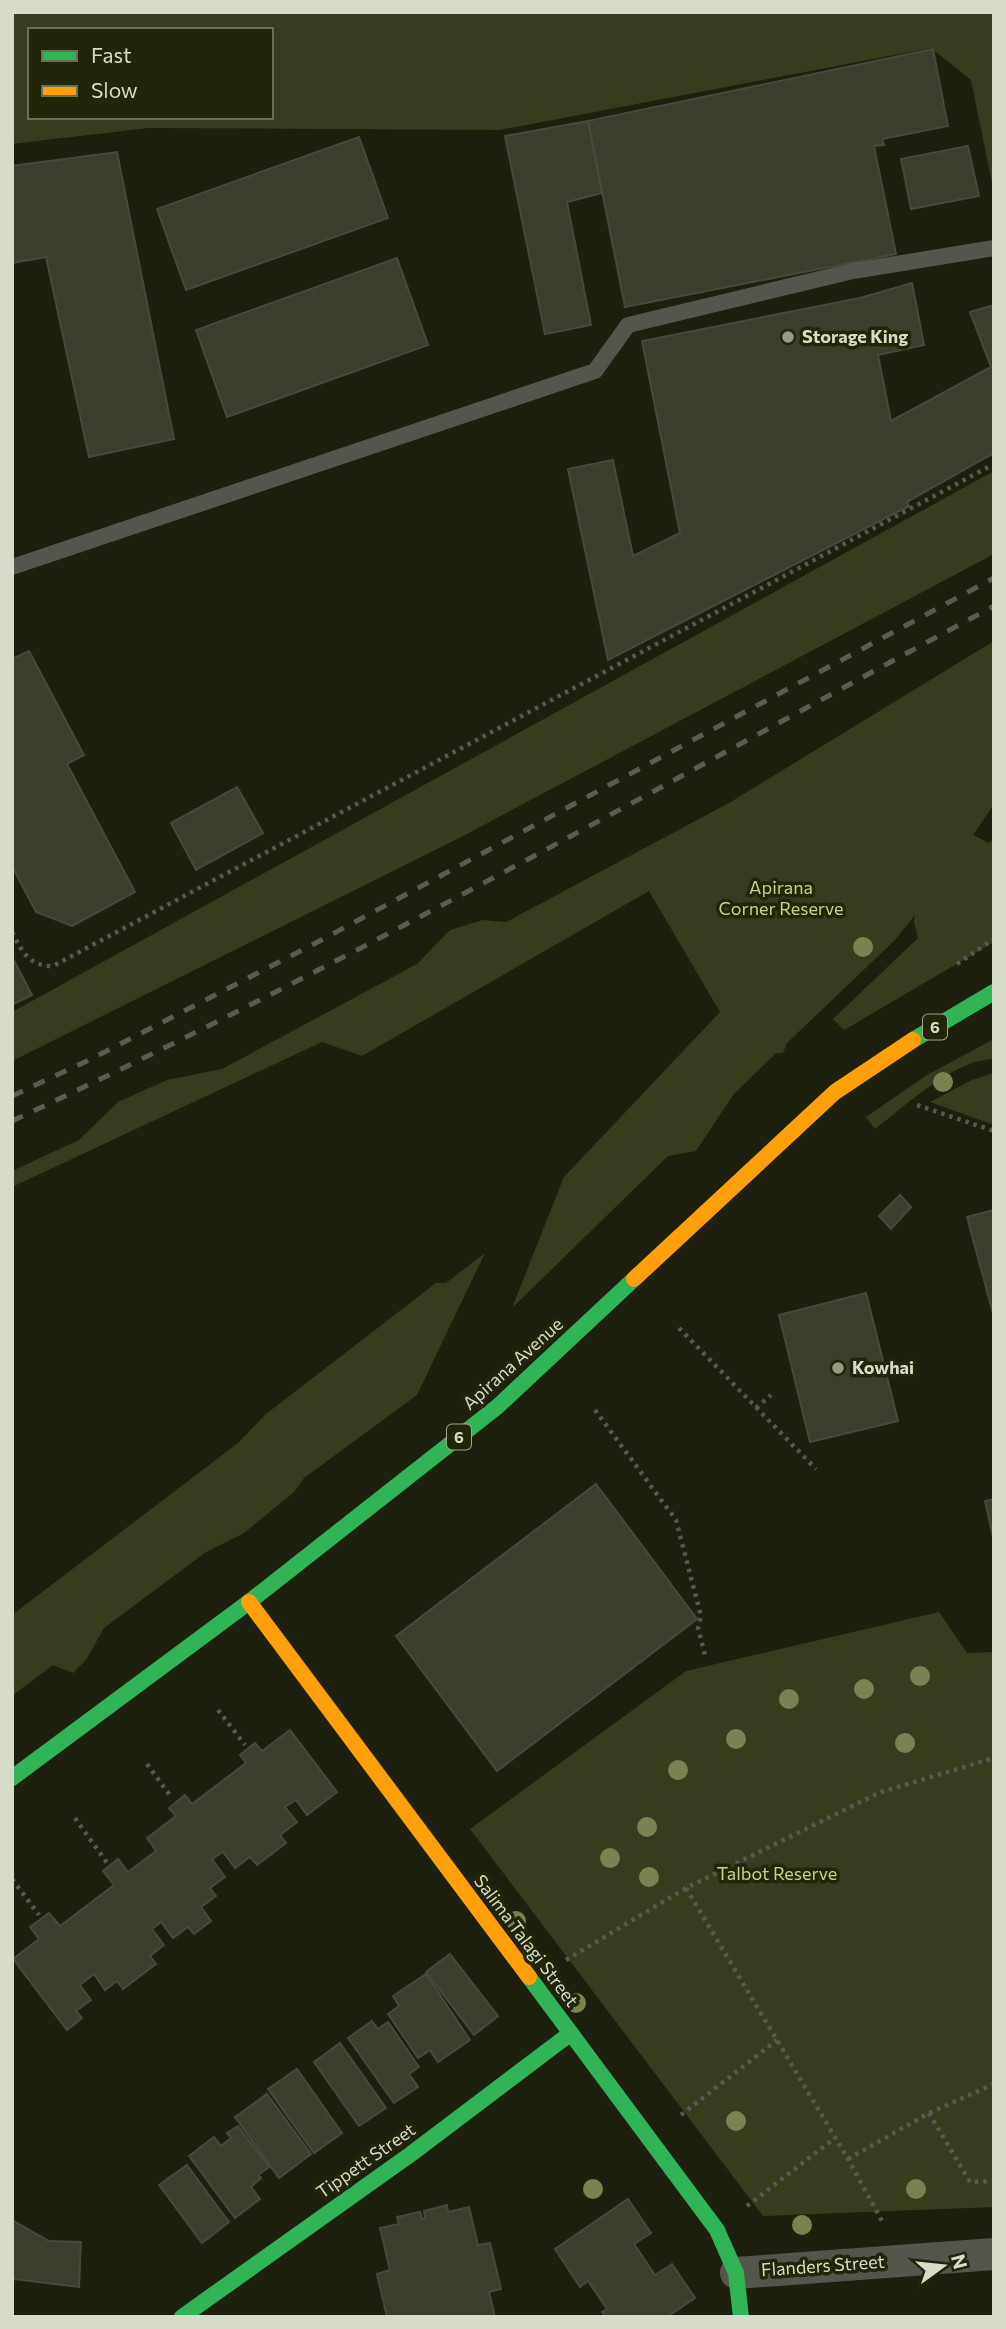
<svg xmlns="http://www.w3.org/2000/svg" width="1006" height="2329" viewBox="0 0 1006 2329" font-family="Commissioner,sans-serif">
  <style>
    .green { fill: #373c1f; fill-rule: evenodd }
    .building { fill: #3b3e2d; stroke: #47493c; stroke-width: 2 }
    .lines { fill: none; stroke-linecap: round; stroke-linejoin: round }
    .path { stroke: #575850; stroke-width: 4.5; stroke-dasharray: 3.5 5; stroke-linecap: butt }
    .lane { stroke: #54564e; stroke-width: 16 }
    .street { stroke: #54564e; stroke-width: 32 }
    .fast { stroke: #30b455; stroke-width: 16 }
    .slow { stroke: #ff9f0a; stroke-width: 16 }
    .rail { stroke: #595c53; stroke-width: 5; stroke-dasharray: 12 12; stroke-linecap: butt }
    .tree { fill: #7a8251 }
    .poi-dot { fill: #969a89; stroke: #222609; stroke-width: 2.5 }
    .labels { text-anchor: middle; stroke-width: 7; stroke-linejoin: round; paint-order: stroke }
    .shield { fill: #222609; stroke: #a1a590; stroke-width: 2 }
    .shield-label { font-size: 16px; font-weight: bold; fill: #d7dbca }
    .poi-label { font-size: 18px; font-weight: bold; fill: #d7dbca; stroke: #222609; text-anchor: start }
    .park-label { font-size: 18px; fill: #c6d287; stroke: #222609 }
    .street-label { font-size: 18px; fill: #d7dbca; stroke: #222609 }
  </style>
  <rect width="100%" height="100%" fill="#1d200f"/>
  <g class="green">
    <path d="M12 12H994V193L971 80 931 48 500 130 148 128 12 144ZM30 30H271V117H30Z"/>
    <path d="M994 471V554L463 836 12 1061V1012Z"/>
    <path d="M994 641V804L973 835 989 843 994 838V942L844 1030 833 1019 918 938 914 922 915 915 895 940 787 1043 783 1053H776L733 1095 696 1151 668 1156 512 1308 564 1177 720 1012 649 891 362 1056 322 1042 12 1187V1171L79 1140 118 1102 167 1080 222 1069 417 964 450 930 483 920 506 922 729 803Z"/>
    <path d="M994 1039V1059C955 1059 905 1106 875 1129L866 1117 927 1075Z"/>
    <path d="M994 1073V1125L930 1102 972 1080Z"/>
    <path d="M485 1253 417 1395 304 1478 294 1492 244 1533 206 1552 104 1628 86 1660 73 1673 53 1665 12 1696V1615L238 1443 266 1414 436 1283H446Z"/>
    <path d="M939 1612 967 1653 994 1652V2207L763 2216 470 1829 686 1671Z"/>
  </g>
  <g class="building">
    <path d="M933 49 948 126 882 139 884 145 874 146 896 254 625 307 588 121Z"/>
    <path d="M588 121 602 193 567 202 591 325 545 334 505 136Z"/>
    <path d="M359 137 388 218 186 290 157 209Z"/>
    <path d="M968 146 979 196 911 209 901 159Z"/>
    <path d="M117 152 174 439 89 457 46 257 12 263V166Z"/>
    <path d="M397 258 428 345 227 417 196 330Z"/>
    <path d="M912 283 924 345 878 355 891 421 991 367 970 312 994 305V453L907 502 909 506 608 660 568 469 613 460 633 556 680 533 642 341 860 298Z"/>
    <path d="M29 651 84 755 67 764 135 892 72 926 36 912 12 866V659Z"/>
    <path d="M237 787 263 833 196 870 171 823Z"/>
    <path d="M12 957 32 995 12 1005Z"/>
    <path d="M900 1195 911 1207 891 1229 879 1216Z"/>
    <path d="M994 1210V1317L967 1217Z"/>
    <path d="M866 1293 898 1421 810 1442 779 1315Z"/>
    <path d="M596 1484 697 1619 497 1771 396 1636Z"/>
    <path d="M994 1499V1541L985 1501Z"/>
    <path d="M290 1730 337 1792 307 1815 296 1800 285 1807 297 1822 280 1835 286 1843 257 1865 250 1857 235 1868 223 1852 212 1859 225 1877 210 1888 216 1896 201 1907 211 1921 194 1934 188 1927 173 1938 161 1922 152 1929 164 1945 150 1956 156 1964 123 1989 117 1981 105 1990 94 1974 80 1985 91 2000 76 2011 82 2018 67 2030 13 1959 39 1939 30 1927 49 1913 60 1926 114 1885 103 1871 118 1859 128 1872 156 1851 147 1838 176 1816 169 1808 185 1795 192 1804 246 1763 240 1755 255 1743 262 1751Z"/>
    <path d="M450 1954 498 2016 474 2035 426 1972Z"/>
    <path d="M426 1974 470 2040 438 2062 430 2050 418 2058 388 2014 399 2006 393 1996Z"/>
    <path d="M372 2021 378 2029 388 2022 419 2067 409 2074 418 2087 394 2103 348 2038Z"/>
    <path d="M340 2043 386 2108 359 2126 314 2062Z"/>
    <path d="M297 2069 342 2133 314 2153 268 2089Z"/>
    <path d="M267 2094 311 2154 279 2178 235 2117Z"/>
    <path d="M238 2126 269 2167 258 2175 261 2178 251 2187 260 2199 235 2218 189 2156 214 2137 221 2146 231 2138 227 2133Z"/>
    <path d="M187 2165 229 2222 202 2243 159 2185Z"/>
    <path d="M628 2199 651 2233 634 2244 655 2275 672 2264 695 2298 667 2317H605L602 2312 607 2309 588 2281 580 2287 555 2249Z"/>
    <path d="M447 2205 448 2212 469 2207 478 2245 490 2243 501 2289 489 2292 495 2317H387L377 2274 390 2270 380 2228 399 2224 397 2217 420 2212 422 2219 425 2218 424 2211Z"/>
    <path d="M12 2220 49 2241 81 2242 79 2287 14 2279 12 2282Z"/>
  </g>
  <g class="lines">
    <g class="path">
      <path d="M12 932C22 952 29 966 53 966L994 464"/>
      <path d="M957 964 994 939"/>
      <path d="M917 1105 994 1131"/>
      <path d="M679 1328 816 1469"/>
      <path d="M756 1408 771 1395"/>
      <path d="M595 1410 676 1520 701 1616 698 1628 706 1659"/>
      <path d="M218 1710 245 1745"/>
      <path d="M147 1764 172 1798"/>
      <path d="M75 1818 107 1863"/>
      <path d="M12 1879 39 1915"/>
      <path d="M686 1888 848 2159 882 2221"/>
      <path d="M566 1960 686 1888 881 1792 994 1758"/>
      <path d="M929 2113 970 2182 994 2181"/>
      <path d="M681 2115 777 2040"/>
      <path d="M848 2159 929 2113 994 2084"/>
      <path d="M747 2206 835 2138"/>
    </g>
    <path class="lane" d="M12 567 595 371 628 325 853 271 994 248"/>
    <path class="street" d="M736 2273 994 2254"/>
    <g class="fast">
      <path d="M913 1040 994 992"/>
      <path d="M12 1778 249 1602 497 1407 634 1279"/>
      <path d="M529 1977 717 2230 736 2273 741 2317"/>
      <path d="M182 2317 411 2154 571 2033"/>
    </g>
    <g class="slow">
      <path d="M634 1279 835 1092 913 1040"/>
      <path d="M249 1602 529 1977"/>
    </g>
    <g class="rail">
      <path d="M12 1096 89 1060 312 945 994 578"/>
      <path d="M12 1121C347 965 669 781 994 606"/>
    </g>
  </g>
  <g class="tree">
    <circle cx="863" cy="947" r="10"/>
    <circle cx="943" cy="1082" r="10"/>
    <circle cx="920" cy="1676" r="10"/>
    <circle cx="864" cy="1689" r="10"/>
    <circle cx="789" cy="1699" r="10"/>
    <circle cx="736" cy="1739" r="10"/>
    <circle cx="905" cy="1743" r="10"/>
    <circle cx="678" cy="1770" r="10"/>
    <circle cx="647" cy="1827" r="10"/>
    <circle cx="610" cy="1858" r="10"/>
    <circle cx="649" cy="1877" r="10"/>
    <circle cx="516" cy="1921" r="10"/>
    <circle cx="576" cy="2003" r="10"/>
    <circle cx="736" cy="2121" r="10"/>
    <circle cx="593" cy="2189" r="10"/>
    <circle cx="916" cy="2189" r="10"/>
    <circle cx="802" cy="2225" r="10"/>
  </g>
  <g class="poi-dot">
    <circle cx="788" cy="337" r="7"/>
    <circle cx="838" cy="1368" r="7"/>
  </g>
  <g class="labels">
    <g class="shield">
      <rect x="923" y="1014.5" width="24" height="25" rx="5"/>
      <rect x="447" y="1424.5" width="24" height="25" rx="5"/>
    </g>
    <g class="shield-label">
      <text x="935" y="1033">6</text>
      <text x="459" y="1443">6</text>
    </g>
    <g class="poi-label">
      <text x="802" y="343">Storage King</text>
      <text x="852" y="1374">Kowhai</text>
    </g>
    <g class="park-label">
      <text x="781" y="894">Apirana<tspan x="781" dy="21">Corner Reserve</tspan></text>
      <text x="777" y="1880">Talbot Reserve</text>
    </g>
    <g class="street-label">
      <text transform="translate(513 1364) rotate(-42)" y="6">Apirana Avenue</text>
      <text transform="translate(526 1941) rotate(53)" y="6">Salima Talagi Street</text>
      <text transform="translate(366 2161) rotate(-35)" y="6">Tippett Street</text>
      <text transform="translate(823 2266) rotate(-4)" y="6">Flanders Street</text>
    </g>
  </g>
  <rect width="1006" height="2329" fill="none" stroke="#d7dbca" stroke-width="28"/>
  <rect x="28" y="28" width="245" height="91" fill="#222609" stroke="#6a6e56" stroke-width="2"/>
  <rect x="42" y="51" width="35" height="10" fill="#30b455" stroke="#6a6e56" stroke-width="2"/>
  <text x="91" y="63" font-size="21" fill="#d7dbca">Fast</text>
  <rect x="42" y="86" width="35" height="10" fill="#ff9f0a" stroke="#6a6e56" stroke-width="2"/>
  <text x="91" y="98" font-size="21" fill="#d7dbca">Slow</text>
  <g transform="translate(943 2266) rotate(75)" stroke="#222609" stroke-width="5" paint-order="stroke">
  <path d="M0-5L12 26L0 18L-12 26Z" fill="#d7dbca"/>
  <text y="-10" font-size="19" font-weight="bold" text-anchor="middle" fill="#d7dbca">N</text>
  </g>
</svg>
